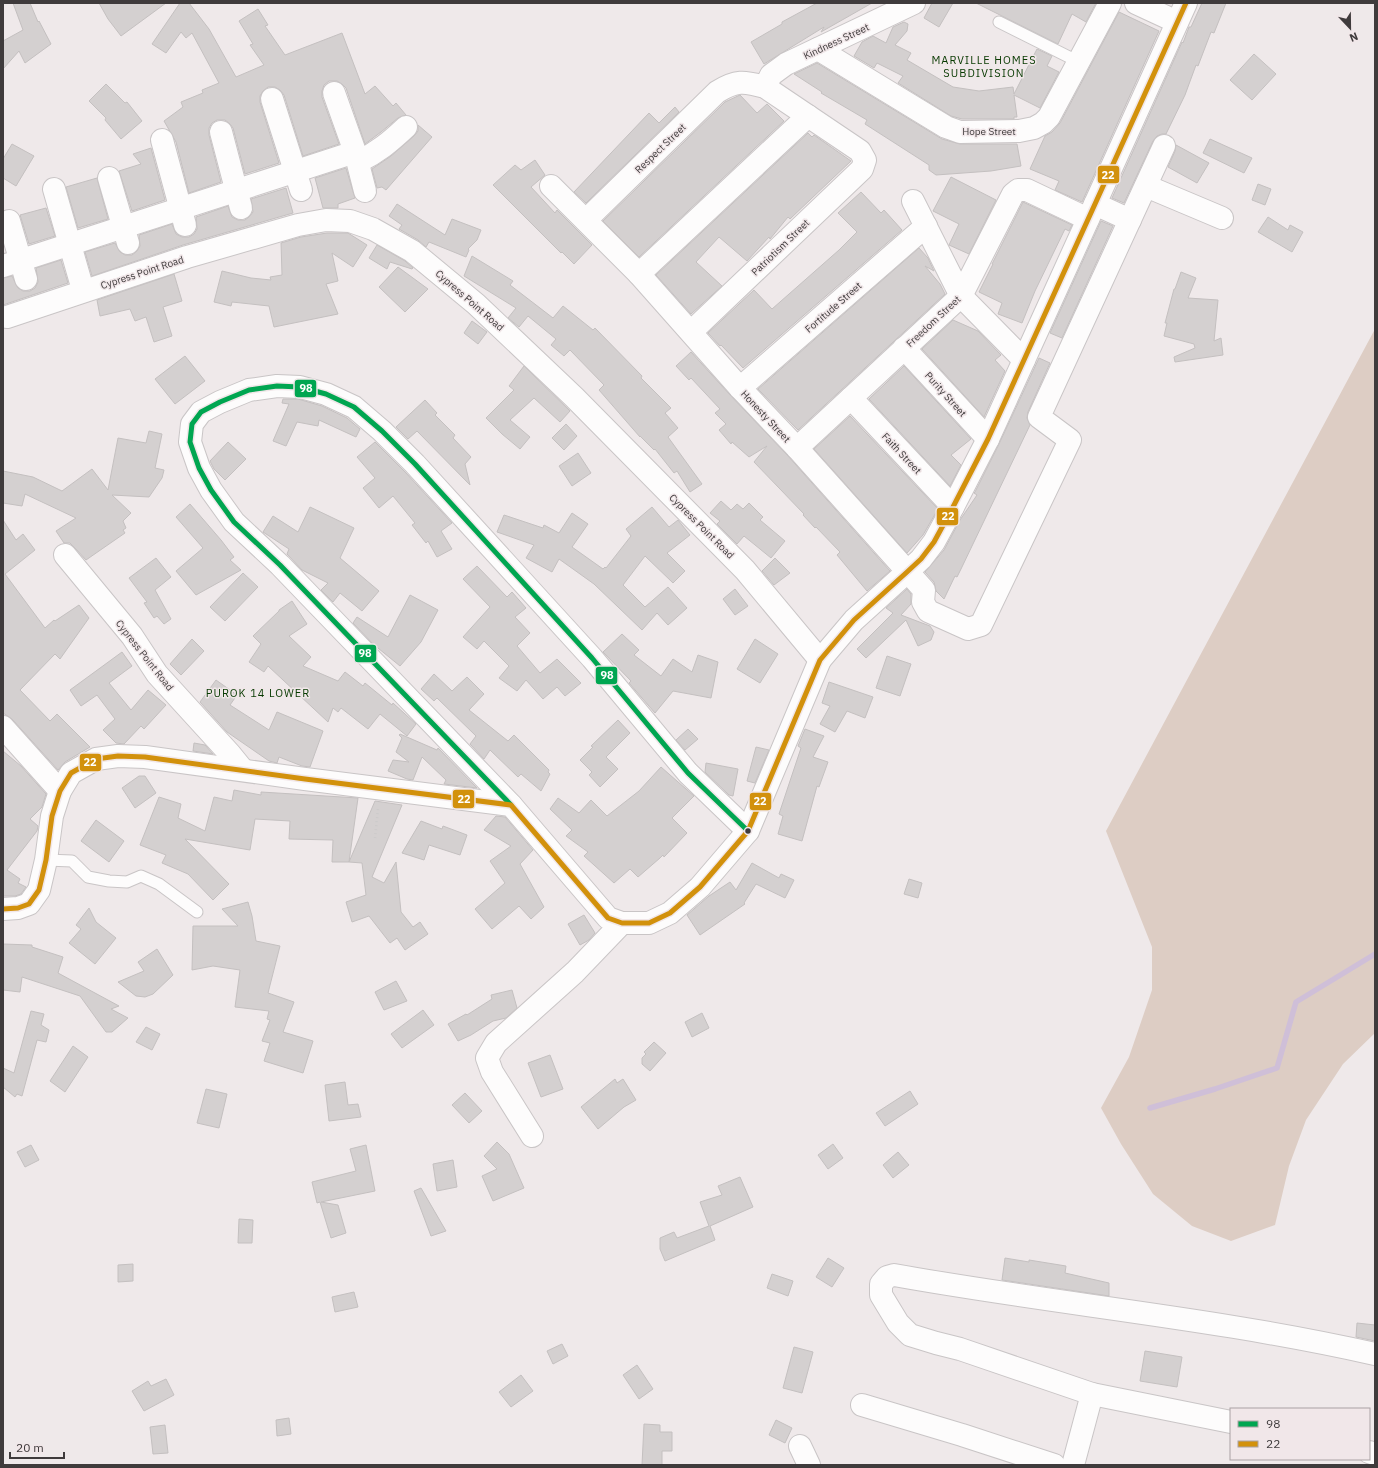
<svg xmlns="http://www.w3.org/2000/svg" width="1378" height="1468" viewBox="0 0 1378 1468" font-family="'IBM Plex Sans',sans-serif">
  <style>
    .green { fill: #ddcdc4 }
    .lines { fill: none; stroke-linecap: round; stroke-linejoin: round }
    .stream { stroke: #cfbfd8; stroke-width: 5.5 }
    .building { fill: #d4d0d0; stroke: #c4c0c0 }
    .service-casing { stroke: #c9c5c6; stroke-width: 13 }
    .minor-casing { stroke: #c9c5c6; stroke-width: 24 }
    .path { stroke: #cccaca; stroke-width: 2.5; stroke-dasharray: 1 3; stroke-linecap: butt }
    .service { stroke: #fdfcfc; stroke-width: 11 }
    .minor { stroke: #fdfcfc; stroke-width: 22 }
    .bus-1-casing { stroke: #f1e7e9; stroke-width: 8 }
    .bus-2-casing { stroke: #f1e7e9; stroke-width: 8 }
    .bus-1 { stroke: #00a651; stroke-width: 5 }
    .bus-2 { stroke: #d2910c; stroke-width: 5 }
    .bus-dot { fill: #3f3b3c; stroke: #f1e7e9; stroke-width: 1.5 }
    .labels { text-anchor: middle; stroke-width: 3; stroke-linejoin: round; paint-order: stroke }
    .street-label { font-size: 10px; fill: #3f3b3c; stroke: #f1e7e9 }
    .neighbourhood-label { font-size: 11px; letter-spacing: 1px; fill: #063a00; stroke: #f1e7e9 }
    .line-badge { stroke: #f1e7e9; stroke-width: 1.5 }
    .badge-label { font-size: 11px; text-anchor: middle; font-weight: bold; fill: #fff }
  </style>
  <rect width="100%" height="100%" fill="#efe9ea"/>
  <path class="green" d="M1375 329V1033L1343 1064 1306 1120 1289 1166 1275 1225 1231 1241 1192 1226 1153 1194 1121 1144 1101 1108 1129 1057 1152 990V947L1106 831Z"/>
  <g class="lines">
    <path class="stream" d="M1150 1108 1215 1089 1277 1068 1296 1002 1375 954"/>
  </g>
  <g class="building">
    <path d="M13 3H30L38 22 39 21 51 44 25 63 19 51 3 69V41L23 30Z"/>
    <path d="M99 3H166L121 36 108 19Z"/>
    <path d="M180 3H189L209 29 236 77 264 65 250 45 253 44 239 21 258 9 268 25 265 26 285 55 342 33 365 94 375 86 393 106 396 103 406 115 398 118 381 132 365 144 346 88 342 84 337 81H329L324 85 322 91V97L339 144 303 156 284 95 280 90 275 87H268L263 91 260 96V102L279 163 245 174 233 128 230 124 225 120H217L212 123 209 128V135L221 182 189 193 176 142 164 121 183 107 181 102 203 93 202 90 219 83 192 33 186 38 181 32 166 53 152 44Z"/>
    <path d="M817 3H872L821 32 824 27 764 64 751 42 782 24V22Z"/>
    <path d="M932 3H953L939 27 924 18Z"/>
    <path d="M976 3H1096L1086 22 1072 14 1058 44Z"/>
    <path d="M1202 3H1226L1214 33 1211 32 1198 66 1196 65 1185 95 1166 134H1162L1157 136 1153 141 1124 203 1112 198 1182 42 1183 43 1189 27H1191Z"/>
    <path d="M1119 12 1159 31 1082 202 1055 190 1059 181 1030 169 1045 136 1052 132 1060 123Z"/>
    <path d="M904 22 908 24 907 31 895 45 911 53 907 60 953 87 979 91 1013 87 1014 94 1037 49 1052 56 1047 66 1059 72 1040 108 1014 95 1017 117H1014V119H962L951 116 898 83 903 76 877 63 874 68 854 56 862 42 873 36 886 43 893 27Z"/>
    <path d="M1254 54 1276 74 1252 100 1230 80Z"/>
    <path d="M817 63 942 139 960 144H1017L1021 166 991 171 936 175 929 170V165L865 124 867 120 821 93 822 92 794 74Z"/>
    <path d="M106 84 125 103 127 102 142 121 121 139 105 120 106 118 89 101Z"/>
    <path d="M740 95 757 113 767 104 784 121 639 257 603 221 725 102Z"/>
    <path d="M675 107 679 112 586 203 574 192 649 113 659 123Z"/>
    <path d="M418 125 432 137 386 190 382 187 377 188 372 169 391 156 414 136 418 131Z"/>
    <path d="M808 133 812 137 814 135 851 161 790 219 788 217 770 239 769 237 747 261 719 237 696 262 722 286 691 314 656 275Z"/>
    <path d="M1210 139 1252 158 1244 173 1203 153Z"/>
    <path d="M12 144 34 156 16 186 3 178V159Z"/>
    <path d="M1176 145 1209 163 1197 183 1168 167 1175 151Z"/>
    <path d="M151 148 165 200 132 211 119 171 141 164 133 154Z"/>
    <path d="M535 160 545 175 531 187 555 213 557 210 592 245 574 264 562 252 561 253 493 185 515 165 521 170Z"/>
    <path d="M346 168 355 198 338 204V208H323L315 178Z"/>
    <path d="M951 177 996 200 969 254 949 245 959 224 933 211Z"/>
    <path d="M97 178 108 219 78 228 66 187Z"/>
    <path d="M1258 184 1271 189 1265 205 1252 200Z"/>
    <path d="M286 188 293 213 183 245 92 276 85 252 115 243 120 252 125 255H132L137 251 140 246 139 235 172 224 176 234 182 237H189L194 234 197 229 196 217 228 206 232 217 238 220H245L249 217 253 212 251 199Z"/>
    <path d="M861 192 881 213 884 210 902 230 743 368 721 345 720 346 708 333 754 290 772 309 839 250 857 232 838 213Z"/>
    <path d="M1023 202 1072 225 1069 231 1065 229 1035 291 1022 323 998 314 1002 303 979 292 993 264H992Z"/>
    <path d="M397 204 445 235 452 219 481 230 477 240 468 249 469 250 466 257 429 242 426 247 418 240 399 229 402 225 389 216Z"/>
    <path d="M46 208 55 236 29 244 20 215Z"/>
    <path d="M1268 217 1288 230 1290 225 1303 232 1292 252 1258 232Z"/>
    <path d="M1101 221 1113 226 1062 338 1050 333Z"/>
    <path d="M327 233H348L367 245 353 267 332 253 338 281 326 284 338 314 274 327 269 306 232 302 231 306 214 302 222 271 251 278 271 280 270 277 282 275 281 243 301 237Z"/>
    <path d="M377 245 405 261 413 268 412 269 390 262 387 269 369 258Z"/>
    <path d="M919 248 928 258 934 271 925 266 940 284 945 294 798 430 758 389Z"/>
    <path d="M472 256 513 281 510 285 553 318 563 306 593 330 595 328 642 376 641 378 671 408 665 413 678 428 668 437 702 484 690 492 677 471 674 473 655 449 654 450 640 436V437L599 390 604 385 570 350 564 356 551 345 556 339 528 316 519 327 508 318 516 308 464 276Z"/>
    <path d="M61 260 68 283 3 305V278L12 276 18 288 23 291H30L35 288 38 282 36 268Z"/>
    <path d="M398 267 428 289 405 312 379 287Z"/>
    <path d="M1181 272 1196 278 1188 298 1218 300 1214 341 1221 338 1223 355 1175 362 1174 357 1195 348 1194 344 1164 336 1167 323H1165L1174 289H1175Z"/>
    <path d="M174 274 182 301 163 307 172 336 154 342 146 317 135 321 130 309 100 316 97 300Z"/>
    <path d="M953 320 978 331 1001 355 995 360 1005 371 984 417 922 349Z"/>
    <path d="M472 321 487 332 478 344 464 333Z"/>
    <path d="M691 352 731 396 788 456 890 571 867 591 837 555 840 552 816 527 815 528 803 515 804 514 754 462 767 446 749 457 732 442 731 444 719 430 726 424 715 413 720 409 691 378 689 380 676 366Z"/>
    <path d="M185 356 205 381 175 404 155 379Z"/>
    <path d="M1039 358 1050 363 1028 412 1027 418 1030 425 961 569 957 577 955 576 944 599 936 591 934 582 925 572 944 550 960 520 977 495 974 493 975 492 999 444Z"/>
    <path d="M524 366 570 411 560 422 534 398 510 420 530 437 520 449 502 434 486 418 514 390 509 386Z"/>
    <path d="M904 366 971 439 951 455 961 465 950 486 869 399Z"/>
    <path d="M283 399H298L322 406 347 418 360 429 356 437 319 420 318 426 297 422 286 446 273 441 289 404 282 403Z"/>
    <path d="M425 400 437 413 435 415 455 435 453 438 471 457 465 464 470 485 417 431 408 439 396 427Z"/>
    <path d="M850 416 938 509 923 535 907 553 814 449Z"/>
    <path d="M566 424 577 436 564 450 552 438Z"/>
    <path d="M149 431 162 434 155 468 164 470 162 478 149 497 112 495 131 513 123 521 126 528 123 530 125 533 86 560 74 547 70 543H64L56 531 76 518 25 494 22 506 3 503V471L33 477 62 491 92 469 108 490 118 438 146 443Z"/>
    <path d="M228 442 246 459 225 480 214 469 210 461Z"/>
    <path d="M375 442 406 473 452 523 441 531 452 549 437 557 428 541 426 543 412 525 415 523 393 496 379 508 363 488 375 478 357 457Z"/>
    <path d="M578 453 591 473 572 486 559 466Z"/>
    <path d="M721 501 731 510 737 504 743 509 749 503 763 517 760 520 785 541 771 558 744 536 737 544 717 524 720 521 710 513Z"/>
    <path d="M190 504 221 540 234 557 230 560 241 570 196 595 176 571 203 548 176 517Z"/>
    <path d="M310 507 354 528 340 558 379 591 362 611 340 593 333 602 321 590 328 583 302 570 287 554 289 549 263 532 273 516 298 532Z"/>
    <path d="M652 507 669 527 678 520 690 535 667 553 685 571 673 583 645 556 623 585 645 607 668 587 687 608 668 625 657 613 642 630 594 584 559 559 552 572 526 558 534 545 497 532 504 515 543 528 544 525 559 533 572 513 588 524 572 547 603 569 605 567 606 568 631 536 626 529Z"/>
    <path d="M3 520 16 540 23 534 35 550 5 574 45 628 54 620 55 621 79 605 89 618 60 659 55 654 20 690 50 721 57 714 90 747 65 762 58 770 12 719 3 713Z"/>
    <path d="M156 558 171 577 155 590 171 619 164 624 157 616 154 618 144 603 147 602 129 578Z"/>
    <path d="M775 558 790 573 774 585 762 571Z"/>
    <path d="M477 566 507 597 512 592 526 608 515 617 530 633 517 646 540 673 557 659 581 683 565 696 557 687 543 699 526 680 517 691 499 678 509 666 484 641 477 649 463 637 490 607 463 579Z"/>
    <path d="M243 573 258 587 225 621 210 607Z"/>
    <path d="M735 589 748 606 735 615 723 599Z"/>
    <path d="M907 589 911 594V604L901 615 930 626 934 632 931 640 918 646 906 620 866 658 857 649 893 613 886 608Z"/>
    <path d="M410 595 438 610 421 642 400 666 373 644 353 623 357 617 388 637Z"/>
    <path d="M292 601 307 624 289 636 311 657 303 666 338 681 345 672 363 686 365 683 392 705 393 703 416 724 407 736 380 714 368 729 341 708 338 712 333 708 328 722 268 666 264 672 249 662 261 644 253 636 279 611V610Z"/>
    <path d="M622 634 639 650 634 655 661 676 673 659 692 672 698 655 718 662 711 698 673 691 655 713 629 683 631 681 603 652Z"/>
    <path d="M192 639 204 651 181 675 170 664Z"/>
    <path d="M755 639 778 654 760 683 737 669Z"/>
    <path d="M122 652 132 666 109 683 131 710 148 690 166 705 144 729 141 726 124 744 116 743 103 730 115 719 97 695 81 706 70 690Z"/>
    <path d="M887 656 911 664 900 696 876 688Z"/>
    <path d="M434 674 452 691 467 677 484 694 469 710 508 741 514 735 549 770 548 772 550 774 541 791 521 774 518 777 490 750 484 759 470 744 476 736 437 698 434 701 421 689Z"/>
    <path d="M216 680 237 695 230 705 269 730 277 712 323 731 310 767 302 766 279 757 277 763 269 761 227 732 200 702Z"/>
    <path d="M829 682 873 697 865 718 847 711 835 732 820 724 830 706 822 703Z"/>
    <path d="M618 720 630 733 606 757 618 769 600 787 589 775 592 772 580 760 593 747 591 746Z"/>
    <path d="M688 729 698 739 685 750 676 740Z"/>
    <path d="M805 729 824 736 813 757 828 762 819 787 817 786 802 841 778 834 783 816 779 814 801 748 798 746Z"/>
    <path d="M400 734 437 750 438 748 477 788 444 784 446 780 422 757 413 780 407 779 388 771 393 760 409 762 396 752 402 738 399 735Z"/>
    <path d="M194 743 205 745 213 754 193 751Z"/>
    <path d="M756 747 769 750 755 783 747 781Z"/>
    <path d="M3 751 21 766 46 794 42 807 30 819 38 826 37 831 7 870 20 879 18 883 26 887 21 894 15 896H3Z"/>
    <path d="M706 763 738 769 733 796 729 795 705 772Z"/>
    <path d="M661 767 694 796 672 818 687 833 664 857 663 855 660 858 638 877 630 869 614 883 584 856 588 852 566 836 572 830 550 809 558 798 579 813 591 800 607 816 639 791Z"/>
    <path d="M139 776H145L156 793 135 808 122 788Z"/>
    <path d="M234 790 261 795V792L358 798 349 862H332L333 840 289 839 290 821 255 819 250 850 185 839 229 884 213 900 188 874 162 863 166 855 140 845 159 797 181 804 178 818 205 831 214 797 232 801Z"/>
    <path d="M375 801 402 805 372 877 384 883 396 862 401 912 413 927 420 922 428 934 405 950 397 938 390 943 369 916 352 922 346 902 366 895 362 863 349 862Z"/>
    <path d="M496 816 505 817 533 850 520 864 544 907 531 919 519 906 492 929 475 909 505 883 490 861 511 846 484 830Z"/>
    <path d="M96 820 124 841 109 862 81 841Z"/>
    <path d="M421 821 442 829 443 826 467 835 460 855 429 845 424 860 402 853Z"/>
    <path d="M752 863 779 878 781 874 794 880 785 898 756 884 744 903 745 904 700 935 687 915 709 896 730 882 736 890Z"/>
    <path d="M909 879 922 883 918 898 904 894Z"/>
    <path d="M248 902 252 916 256 941 280 946 268 993 294 1002 283 1032 313 1041 303 1073 264 1061 270 1043 262 1041 270 1020 267 1019 269 1011 235 1007 240 970 213 966 192 970 193 926H238L222 909Z"/>
    <path d="M89 908 96 922 116 938 95 964 69 943 81 929 76 925Z"/>
    <path d="M584 915 595 933 589 940 580 945 568 924Z"/>
    <path d="M3 944 32 945V947L63 957 58 973 119 1006 111 1009 128 1018 112 1032H106L80 996 22 977 20 992 3 990Z"/>
    <path d="M157 949 173 975 153 994 145 997 136 996 118 982 144 971 138 962Z"/>
    <path d="M396 981 407 1001 384 1010 375 992Z"/>
    <path d="M512 990 517 1008 506 1018 493 1021 471 1035 458 1041 448 1024 466 1014 467 1015 492 999 491 995Z"/>
    <path d="M423 1010 434 1025 402 1048 391 1034Z"/>
    <path d="M31 1011 44 1014 41 1025 49 1030 46 1042 37 1040 22 1096 17 1094 15 1097 3 1087V1068L14 1073Z"/>
    <path d="M702 1013 709 1028 692 1037 685 1022Z"/>
    <path d="M146 1027 160 1034 152 1050 136 1042Z"/>
    <path d="M654 1042 666 1053 650 1071 642 1064V1058L646 1054 644 1052Z"/>
    <path d="M73 1046 88 1057 65 1092 50 1081Z"/>
    <path d="M550 1055 563 1089 541 1097 528 1063Z"/>
    <path d="M615 1079 617 1083 623 1079 636 1100 624 1107 598 1129 581 1107Z"/>
    <path d="M345 1082 348 1105 358 1104 361 1117 329 1121 325 1085Z"/>
    <path d="M206 1089 227 1094 219 1128 197 1123Z"/>
    <path d="M910 1091 918 1104 885 1126 876 1113Z"/>
    <path d="M465 1093 482 1111 469 1123 452 1105Z"/>
    <path d="M497 1142 509 1154 524 1188 493 1201 482 1176 497 1169 484 1156Z"/>
    <path d="M833 1144 843 1158 828 1169 818 1155Z"/>
    <path d="M31 1145 39 1160 25 1167 17 1152Z"/>
    <path d="M366 1145 375 1191 321 1202 338 1205 346 1233 331 1238 320 1202 317 1203 312 1182 356 1171 350 1149Z"/>
    <path d="M898 1152 909 1165 893 1178 883 1165Z"/>
    <path d="M453 1160 457 1187 437 1191 433 1164Z"/>
    <path d="M740 1177 753 1207 710 1226 715 1240 665 1261 660 1249V1238L674 1232 677 1238 709 1226 700 1202 722 1195 718 1186Z"/>
    <path d="M421 1188 446 1231 431 1236 414 1191Z"/>
    <path d="M239 1219 253 1220 252 1243H238Z"/>
    <path d="M828 1258 844 1268 832 1287 816 1277Z"/>
    <path d="M1005 1258 1029 1262V1260L1066 1266 1065 1273 1109 1283V1296L1002 1280Z"/>
    <path d="M133 1264V1281L118 1282V1265Z"/>
    <path d="M772 1274 793 1281 788 1296 767 1288Z"/>
    <path d="M354 1292 358 1307 335 1312 332 1297Z"/>
    <path d="M1357 1323 1375 1325V1341L1356 1337Z"/>
    <path d="M562 1344 568 1356 553 1364 547 1351Z"/>
    <path d="M794 1347 813 1352 802 1393 783 1388Z"/>
    <path d="M1145 1351 1182 1357 1177 1387 1140 1381Z"/>
    <path d="M637 1365 653 1389 639 1399 623 1375Z"/>
    <path d="M521 1375 533 1391 511 1407 499 1392Z"/>
    <path d="M166 1379 174 1395 144 1411 132 1391 148 1381 151 1386Z"/>
    <path d="M289 1418 291 1434 277 1436 276 1420Z"/>
    <path d="M776 1420 792 1428 785 1443 769 1435Z"/>
    <path d="M644 1424 660 1425V1432H672V1451H662V1465H642Z"/>
    <path d="M165 1425 168 1453 153 1454 150 1427Z"/>
  </g>
  <g class="lines">
    <g class="service-casing">
      <g id="service">
        <path d="M999 22 1079 62"/>
        <path d="M46 860 72 861 88 877 109 881 127 882 141 876 159 884 197 912"/>
      </g>
    </g>
    <g class="minor-casing">
      <g id="minor">
        <path d="M1136 3 1177 22"/>
        <path d="M818 49 946 127 960 132 1019 131 1034 128 1043 123 1049 117 1110 3"/>
        <path d="M765 87 771 75 786 64 914 3"/>
        <path d="M334 93 355 152 365 191"/>
        <path d="M272 99 301 190"/>
        <path d="M221 132 241 208"/>
        <path d="M162 140 185 225"/>
        <path d="M358 162C378 152 390 142 406 127"/>
        <path d="M109 178 128 243"/>
        <path d="M551 186 639 274 740 388 797 448 924 590 923 602 928 611 968 629 981 625 1070 440 1039 417 1164 146"/>
        <path d="M1146 186 1222 218"/>
        <path d="M54 189 83 290"/>
        <path d="M913 201 961 296 1024 360"/>
        <path d="M1095 204 1130 220"/>
        <path d="M586 220 717 92C736 80 744 81 765 87L860 151 865 160 862 169 691 332"/>
        <path d="M9 221 26 279"/>
        <path d="M3 266 355 152"/>
        <path d="M639 274 808 116"/>
        <path d="M7 317 187 257 298 225 326 220 350 221 373 229 412 251 476 304 574 397 745 570 820 660"/>
        <path d="M904 348 988 439"/>
        <path d="M740 388 926 226"/>
        <path d="M851 398 953 507"/>
        <path d="M797 448 961 296 1013 194 1018 190H1027L1088 219"/>
        <path d="M65 555 132 636 157 674 230 754 243 770"/>
        <path d="M3 727 60 791"/>
        <path d="M511 805 280 565 234 522 211 490 199 468 190 442 192 424 201 412 220 402 249 390 277 386 300 387 326 394 354 407 382 431 415 464 592 658 688 773 748 831"/>
        <path d="M3 909 18 908 29 904 39 890 46 860 52 816 60 791 71 773 96 759 118 756 145 757 305 779 511 805 608 918 622 923H649L670 913 700 887 748 831 820 660 854 620 907 572 921 559 934 542 953 507 988 439 1095 204 1186 3"/>
        <path d="M532 1136 492 1072 487 1058 496 1043 575 972 622 923"/>
        <path d="M862 1405 962 1435 1054 1465"/>
        <path d="M1231 1422 1092 1394 960 1349 936 1343 910 1335 898 1323 881 1295V1284L887 1277 894 1275C1054 1304 1216 1318 1375 1354"/>
        <path d="M800 1446 809 1465"/>
        <path d="M1369 1452 1375 1454"/>
        <path d="M1073 1465 1092 1394"/>
      </g>
    </g>
    <path class="path" d="M375 838 378 809"/>
    <use href="#service" class="service"/>
    <use href="#minor" class="minor"/>
    <g class="bus-1-casing">
      <path id="bus-1" d="M511 805 280 565 234 522 211 490 199 468 190 442 192 424 201 412 220 402 249 390 277 386 300 387 326 394 354 407 382 431 415 464 592 658 688 773 748 831"/>
    </g>
    <g class="bus-2-casing">
      <path id="bus-2" d="M3 909 18 908 29 904 39 890 46 860 52 816 60 791 71 773 96 759 118 756 145 757 305 779 511 805 608 918 622 923H649L670 913 700 887 748 831 820 660 854 620 907 572 921 559 934 542 953 507 988 439 1095 204 1186 3"/>
    </g>
    <use href="#bus-1" class="bus-1"/>
    <use href="#bus-2" class="bus-2"/>
  </g>
  <circle class="bus-dot" cx="748" cy="831" r="3.5"/>
  <g class="labels">
    <g class="street-label">
      <text transform="translate(836 41) rotate(-25)" y="4">Kindness Street</text>
      <text x="989" y="135">Hope Street</text>
      <text transform="translate(660 148) rotate(-44)" y="4">Respect Street</text>
      <text transform="translate(780 247) rotate(-44)" y="4">Patriotism Street</text>
      <text transform="translate(142 272) rotate(-18)" y="4">Cypress Point Road</text>
      <text transform="translate(470 300) rotate(41)" y="4">Cypress Point Road</text>
      <text transform="translate(833 307) rotate(-41)" y="4">Fortitude Street</text>
      <text transform="translate(933 321) rotate(-43)" y="4">Freedom Street</text>
      <text transform="translate(946 394) rotate(48)" y="4">Purity Street</text>
      <text transform="translate(766 416) rotate(47)" y="4">Honesty Street</text>
      <text transform="translate(902 453) rotate(47)" y="4">Faith Street</text>
      <text transform="translate(702 526) rotate(45)" y="4">Cypress Point Road</text>
      <text transform="translate(145 655) rotate(52)" y="4">Cypress Point Road</text>
    </g>
    <g class="neighbourhood-label">
      <text x="984" y="64">MARVILLE HOMES<tspan x="984" dy="13">SUBDIVISION</tspan></text>
      <text x="258" y="697">PUROK 14 LOWER</text>
    </g>
  </g>
  <g class="line-badge">
    <rect x="1097" y="165" width="23" height="19" rx="4" fill="#d2910c"/>
    <rect x="294" y="379" width="23" height="19" rx="4" fill="#00a651"/>
    <rect x="936" y="507" width="23" height="19" rx="4" fill="#d2910c"/>
    <rect x="354" y="644" width="23" height="19" rx="4" fill="#00a651"/>
    <rect x="595" y="666" width="23" height="19" rx="4" fill="#00a651"/>
    <rect x="79" y="753" width="23" height="19" rx="4" fill="#d2910c"/>
    <rect x="452" y="789" width="23" height="20" rx="4" fill="#d2910c"/>
    <rect x="749" y="792" width="23" height="19" rx="4" fill="#d2910c"/>
  </g>
  <g class="badge-label">
    <text x="1108" y="179">22</text>
    <text x="306" y="392">98</text>
    <text x="948" y="520">22</text>
    <text x="365" y="657">98</text>
    <text x="607" y="679">98</text>
    <text x="90" y="766">22</text>
    <text x="464" y="803">22</text>
    <text x="760" y="805">22</text>
  </g>
  <rect width="1378" height="1468" fill="none" stroke="#3f3b3c" stroke-width="8"/>
  <rect x="1230" y="1408" width="140" height="52" fill="#f1e7e9" stroke="#aaa2a4"/>
  <rect x="1238" y="1421" width="20" height="6" fill="#00a651" stroke="#aaa2a4"/>
  <text x="1266" y="1428" font-size="12" fill="#3f3b3c">98</text>
  <rect x="1238" y="1441" width="20" height="6" fill="#d2910c" stroke="#aaa2a4"/>
  <text x="1266" y="1448" font-size="12" fill="#3f3b3c">22</text>
  <g transform="translate(1350 28) rotate(158)" stroke="#f1e7e9" stroke-width="3" paint-order="stroke">
  <path d="M0-3L7 15L0 10L-7 15Z" fill="#3f3b3c"/>
  <text y="-6" font-size="11" font-weight="bold" text-anchor="middle" fill="#3f3b3c">N</text>
  </g>
  <path d="M10 1452v6h54v-6" fill="none" stroke="#3f3b3c" stroke-width="2"/>
  <text x="16" y="1452" font-size="12" fill="#3f3b3c" stroke="#f1e7e9" stroke-width="3" paint-order="stroke">20 m</text>
</svg>
